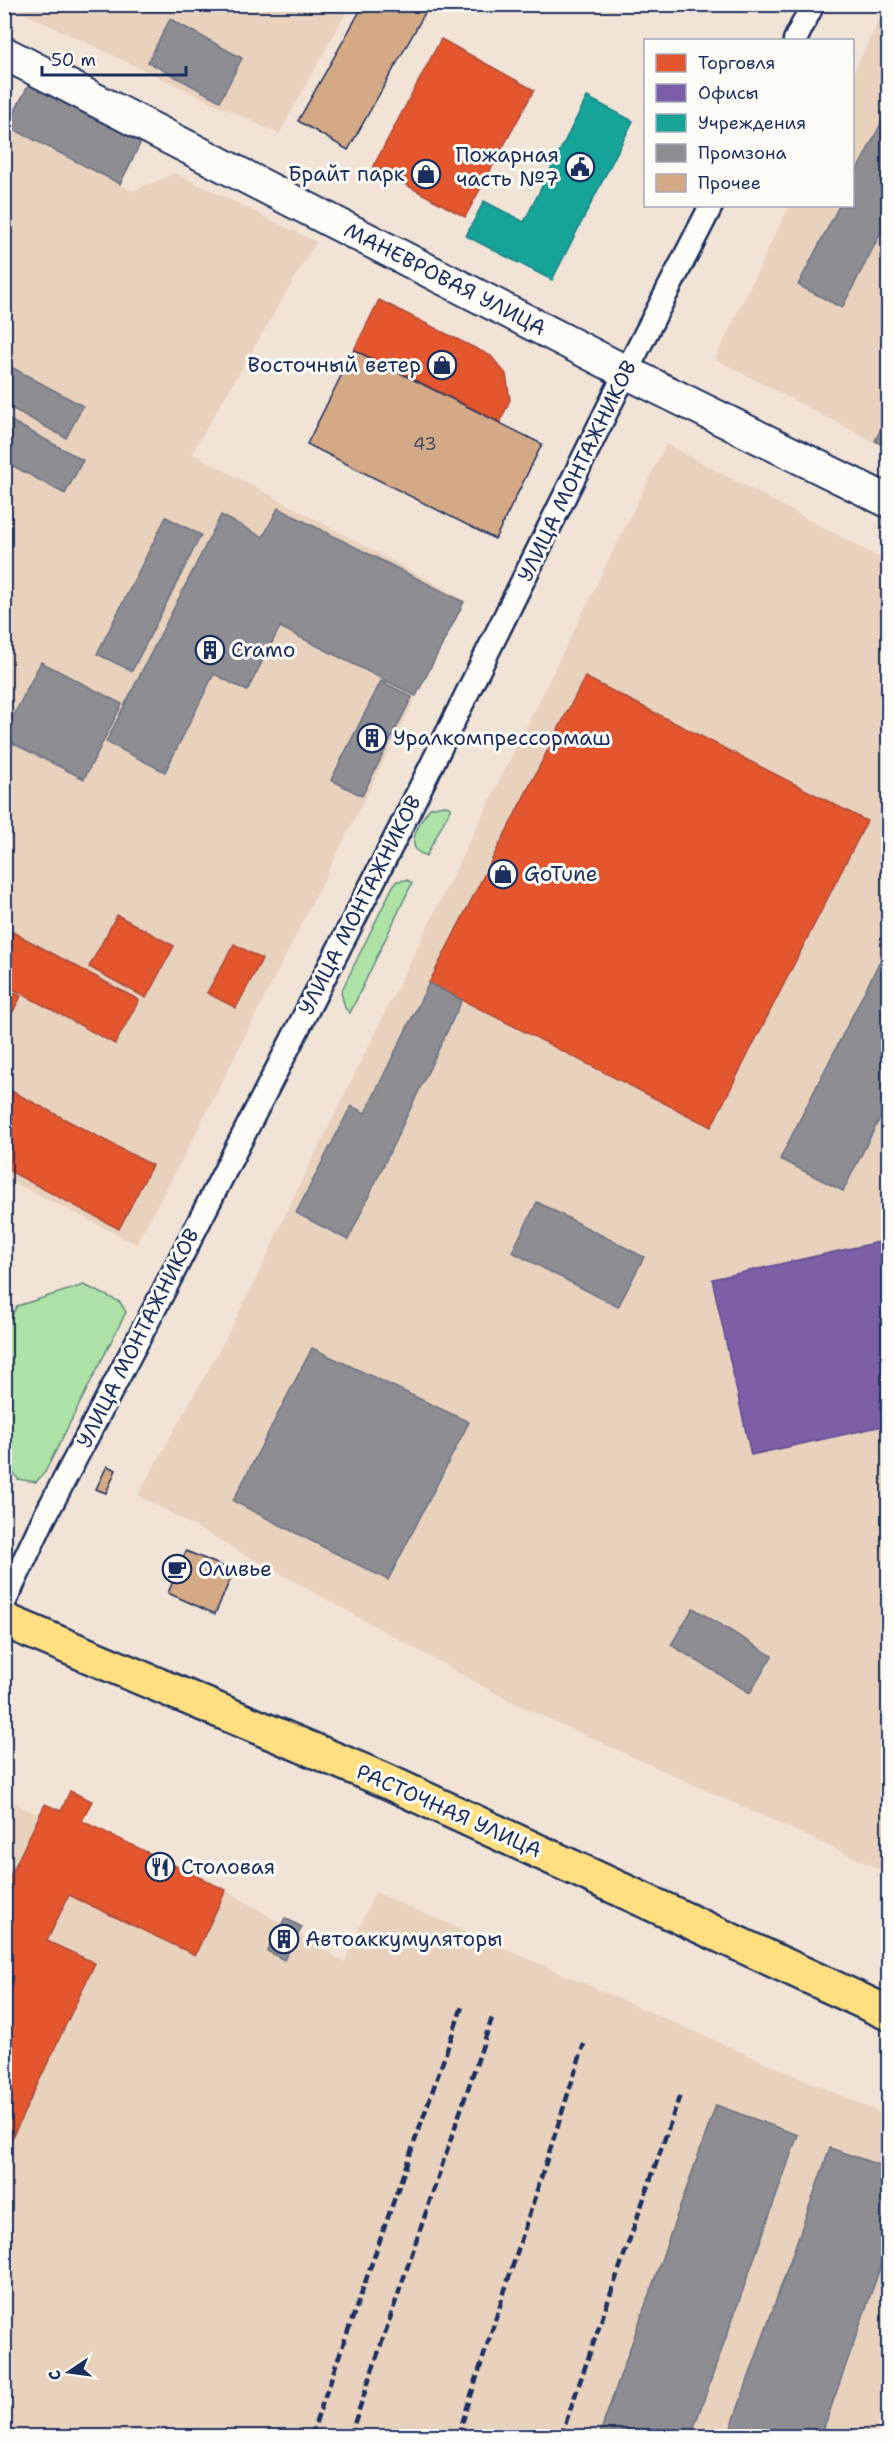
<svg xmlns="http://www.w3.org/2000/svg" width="893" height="2441" viewBox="0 0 893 2441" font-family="'Shantell Sans',sans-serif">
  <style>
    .built { fill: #e8d2bd }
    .green { fill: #ade3a6; stroke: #648982; stroke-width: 1.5 }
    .shops { fill: #e4572e; stroke: #a84b3c; stroke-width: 1.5 }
    .offices { fill: #7b5ea7; stroke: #5e5091; stroke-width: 1.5 }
    .public { fill: #17a398; stroke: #188087; stroke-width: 1.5 }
    .industry { fill: #8d8d92; stroke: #6b7182; stroke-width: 1.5 }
    .building { fill: #d4a986; stroke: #1b2f5e; stroke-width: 1.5 }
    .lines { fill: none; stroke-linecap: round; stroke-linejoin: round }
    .street-casing { stroke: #1b2f5e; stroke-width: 27 }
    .secondary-casing { stroke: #1b2f5e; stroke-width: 36 }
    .primary-casing { stroke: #1b2f5e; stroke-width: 38 }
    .street { stroke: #fdfcf7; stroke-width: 22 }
    .secondary { stroke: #fdfcf7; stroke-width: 32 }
    .primary { stroke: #ffdf80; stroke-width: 33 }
    .rail { stroke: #1b2f5e; stroke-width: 4.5; stroke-dasharray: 9 4.5; stroke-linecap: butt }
    .labels { text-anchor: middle; stroke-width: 6; stroke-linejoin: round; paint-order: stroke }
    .number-label { font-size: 18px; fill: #494e68 }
    .poi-label { font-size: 21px; fill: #1b2f5e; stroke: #fdfcf7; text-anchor: start }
    .street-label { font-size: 21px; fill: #1b2f5e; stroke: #fdfcf7 }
  </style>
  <rect width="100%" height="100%" fill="#f1e3d5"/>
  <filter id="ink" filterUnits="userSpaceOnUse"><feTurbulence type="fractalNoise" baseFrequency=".0167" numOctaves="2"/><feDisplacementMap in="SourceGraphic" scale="12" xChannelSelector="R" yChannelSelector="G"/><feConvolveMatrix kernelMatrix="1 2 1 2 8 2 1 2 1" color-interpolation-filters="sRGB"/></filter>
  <g filter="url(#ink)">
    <g class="built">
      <path d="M7 5H350L279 134Z"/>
      <path d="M886 5H888V449L715 359 789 206H852L853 74Z"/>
      <path d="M4 125 133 191 175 173 316 242 192 453 465 600 192 1141 136 1244 5 1178Z"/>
      <path d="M666 444 888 562V1873L510 1701 138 1495 225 1340 263 1265 286 1213Z"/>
      <path d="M70 1791 92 1801 82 1822 226 1890 344 1962 375 1892 888 2116V2394L874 2436H5L4 1798 39 1815 45 1804 61 1811Z"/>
    </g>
    <g class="green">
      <path d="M443 805 451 808 426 856C423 854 419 853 417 851 407 840 423 817 430 808Z"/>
      <path d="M407 880 412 883 350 1013 345 1008 341 992 393 886 397 881Z"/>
      <path d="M84 1285 120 1302 126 1312 45 1472 36 1482 18 1479 4 1460 5 1328 17 1306Z"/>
    </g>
    <g class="shops">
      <path d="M441 39 534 90 465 217 373 167Z"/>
      <path d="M379 300 491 356 506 374 510 400 500 422 354 350Z"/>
      <path d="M585 677 867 821 711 1127 429 983Z"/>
      <path d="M117 915 174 946 146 998 89 967Z"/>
      <path d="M9 930 139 1000 115 1044 4 984V939Z"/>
      <path d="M234 944 262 959 236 1008 207 993Z"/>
      <path d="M4 988 21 996 4 1029Z"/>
      <path d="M4 1087 152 1165 119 1229 4 1168Z"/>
      <path d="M70 1791 92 1801 82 1821 226 1890 195 1955 69 1895 47 1941 95 1963 4 2155V1889L45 1804 61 1811Z"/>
    </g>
    <path class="offices" d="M888 1240V1425L751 1455 712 1279Z"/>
    <path class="public" d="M587 97 633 121 552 280 466 236 484 201 524 222Z"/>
    <g class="industry">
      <path d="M170 19 242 58 220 101 148 62Z"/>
      <path d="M30 82 142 140 120 184 7 126Z"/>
      <path d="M888 110V219L842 308 798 285 839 206H852V180Z"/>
      <path d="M4 363 83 406 66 438 4 404Z"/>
      <path d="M888 414V448L875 441Z"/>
      <path d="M4 417 83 460 65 494 4 461Z"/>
      <path d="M278 508 464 602 416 696 280 627 247 691 214 674 165 772 106 742 221 515 263 537Z"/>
      <path d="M166 517 201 535 132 671 97 654Z"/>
      <path d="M41 662 122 704 84 779 4 739V734Z"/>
      <path d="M381 681 412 697 362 796 331 780Z"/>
      <path d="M888 945V1102L843 1191 780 1159Z"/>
      <path d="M429 983 462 1000 348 1240 296 1213 351 1106 365 1113Z"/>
      <path d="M537 1202 644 1257 618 1307 512 1252Z"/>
      <path d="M312 1348 469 1422 388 1580 233 1501Z"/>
      <path d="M693 1608 772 1656 750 1693 671 1645Z"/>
      <path d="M285 1918 302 1927 284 1960 267 1951Z"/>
      <path d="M716 2105 798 2135 691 2436H599Z"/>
      <path d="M830 2148 888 2168V2245L821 2436H728Z"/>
    </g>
    <g class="building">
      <path d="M364 4H430L348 150 298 121Z"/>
      <path d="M354 350 542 444 495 539 307 444Z"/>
      <path d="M107 1466 116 1470 106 1493 96 1489Z"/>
      <path d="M186 1551 234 1571 215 1614 168 1593Z"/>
    </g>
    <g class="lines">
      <g class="street-casing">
        <g id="street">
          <path d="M795 40 813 4"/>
          <path d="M4 1603 43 1520 160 1298 400 829 626 372 711 206"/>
        </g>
      </g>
      <g class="secondary-casing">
        <path id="secondary" d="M4 53 626 372 888 501"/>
      </g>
      <g class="primary-casing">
        <path id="primary" d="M4 1620 384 1780 888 2013"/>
      </g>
      <use href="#street" class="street"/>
      <use href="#secondary" class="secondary"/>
      <use href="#primary" class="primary"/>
      <g class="rail">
        <path d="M311 2436 462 2007"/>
        <path d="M350 2436 492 2018"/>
        <path d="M458 2436 584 2044"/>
        <path d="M561 2436 680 2095"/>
      </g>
    </g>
  </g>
  <defs>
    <g id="civic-ring" transform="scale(1.5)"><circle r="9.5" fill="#fdfcf7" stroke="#1b2f5e" stroke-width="1.5"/><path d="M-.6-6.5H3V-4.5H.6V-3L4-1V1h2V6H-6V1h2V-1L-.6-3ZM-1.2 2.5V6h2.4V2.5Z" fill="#1b2f5e"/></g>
    <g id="shop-ring" transform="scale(1.5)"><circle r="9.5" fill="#fdfcf7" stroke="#1b2f5e" stroke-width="1.5"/><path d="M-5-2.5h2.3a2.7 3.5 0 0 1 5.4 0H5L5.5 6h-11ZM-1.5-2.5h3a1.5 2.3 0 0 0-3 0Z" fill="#1b2f5e"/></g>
    <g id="building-ring" transform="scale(1.5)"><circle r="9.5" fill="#fdfcf7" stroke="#1b2f5e" stroke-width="1.5"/><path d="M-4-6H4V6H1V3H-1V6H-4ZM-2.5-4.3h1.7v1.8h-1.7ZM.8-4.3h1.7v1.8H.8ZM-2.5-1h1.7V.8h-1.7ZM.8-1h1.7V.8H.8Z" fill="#1b2f5e"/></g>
    <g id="cafe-ring" transform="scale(1.5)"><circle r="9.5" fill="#fdfcf7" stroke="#1b2f5e" stroke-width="1.5"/><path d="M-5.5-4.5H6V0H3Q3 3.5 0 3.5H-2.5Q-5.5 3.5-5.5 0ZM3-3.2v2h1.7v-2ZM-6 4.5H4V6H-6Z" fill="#1b2f5e"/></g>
    <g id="restaurant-ring" transform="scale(1.5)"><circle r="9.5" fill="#fdfcf7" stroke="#1b2f5e" stroke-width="1.5"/><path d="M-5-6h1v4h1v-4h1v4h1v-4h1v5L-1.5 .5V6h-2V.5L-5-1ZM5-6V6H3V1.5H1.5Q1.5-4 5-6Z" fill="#1b2f5e"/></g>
  </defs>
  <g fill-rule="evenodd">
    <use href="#civic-ring" x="580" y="167"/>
    <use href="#shop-ring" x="426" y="174"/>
    <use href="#shop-ring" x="442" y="365"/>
    <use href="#building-ring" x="210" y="650"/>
    <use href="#building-ring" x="372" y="738"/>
    <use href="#shop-ring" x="503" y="874"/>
    <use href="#cafe-ring" x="177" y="1569"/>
    <use href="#restaurant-ring" x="160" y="1867"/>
    <use href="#building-ring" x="284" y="1939"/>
  </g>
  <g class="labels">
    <g class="number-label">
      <text x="425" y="450">43</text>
    </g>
    <g class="poi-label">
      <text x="559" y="162" text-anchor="end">Пожарная<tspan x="559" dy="24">часть №7</tspan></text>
      <text x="405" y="181" text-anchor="end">Брайт парк</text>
      <text x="421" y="372" text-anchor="end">Восточный ветер</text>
      <text x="231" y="657">Cramo</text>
      <text x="393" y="745">Уралкомпрессормаш</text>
      <text x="524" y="881">GoTune</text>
      <text x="198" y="1576">Оливье</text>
      <text x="181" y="1874">Столовая</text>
      <text x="305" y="1946">Автоаккумуляторы</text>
    </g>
    <g class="street-label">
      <text transform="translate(445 279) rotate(27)" y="7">МАНЕВРОВАЯ УЛИЦА</text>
      <text transform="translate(577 471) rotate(-64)" y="7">УЛИЦА МОНТАЖНИКОВ</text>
      <text transform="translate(360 905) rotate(-63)" y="7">УЛИЦА МОНТАЖНИКОВ</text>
      <text transform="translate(138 1338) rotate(-63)" y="7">УЛИЦА МОНТАЖНИКОВ</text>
      <text transform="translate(449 1811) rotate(24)" y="7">РАСТОЧНАЯ УЛИЦА</text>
    </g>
  </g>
  <rect width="893" height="2441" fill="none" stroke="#fdfcf7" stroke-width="24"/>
  <rect x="12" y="12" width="869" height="2417" fill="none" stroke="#1b2f5e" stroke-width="2" filter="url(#ink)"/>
  <rect x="644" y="39" width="210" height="168" fill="#fdfcf7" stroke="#a3aaba" stroke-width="1.5"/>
  <rect x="656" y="54" width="30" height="18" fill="#e4572e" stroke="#a3aaba" stroke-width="1.5"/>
  <text x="698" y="69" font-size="18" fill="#1b2f5e">Торговля</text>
  <rect x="656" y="84" width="30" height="18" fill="#7b5ea7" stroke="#a3aaba" stroke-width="1.5"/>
  <text x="698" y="99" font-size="18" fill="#1b2f5e">Офисы</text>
  <rect x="656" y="114" width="30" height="18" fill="#17a398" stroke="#a3aaba" stroke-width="1.5"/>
  <text x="698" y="129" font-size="18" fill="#1b2f5e">Учреждения</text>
  <rect x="656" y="144" width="30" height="18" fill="#8d8d92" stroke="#a3aaba" stroke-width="1.5"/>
  <text x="698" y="159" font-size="18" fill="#1b2f5e">Промзона</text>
  <rect x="656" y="174" width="30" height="18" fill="#d4a986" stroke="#a3aaba" stroke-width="1.5"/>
  <text x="698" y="189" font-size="18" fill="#1b2f5e">Прочее</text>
  <g transform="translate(69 2372) rotate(257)" stroke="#fdfcf7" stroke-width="4.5" paint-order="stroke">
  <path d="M0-4.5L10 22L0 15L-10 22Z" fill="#1b2f5e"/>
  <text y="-9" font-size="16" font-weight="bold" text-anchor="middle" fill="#1b2f5e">С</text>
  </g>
  <path d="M42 66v9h144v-9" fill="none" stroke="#1b2f5e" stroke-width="3"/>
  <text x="51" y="66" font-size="18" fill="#1b2f5e" stroke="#fdfcf7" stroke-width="4.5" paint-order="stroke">50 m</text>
</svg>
